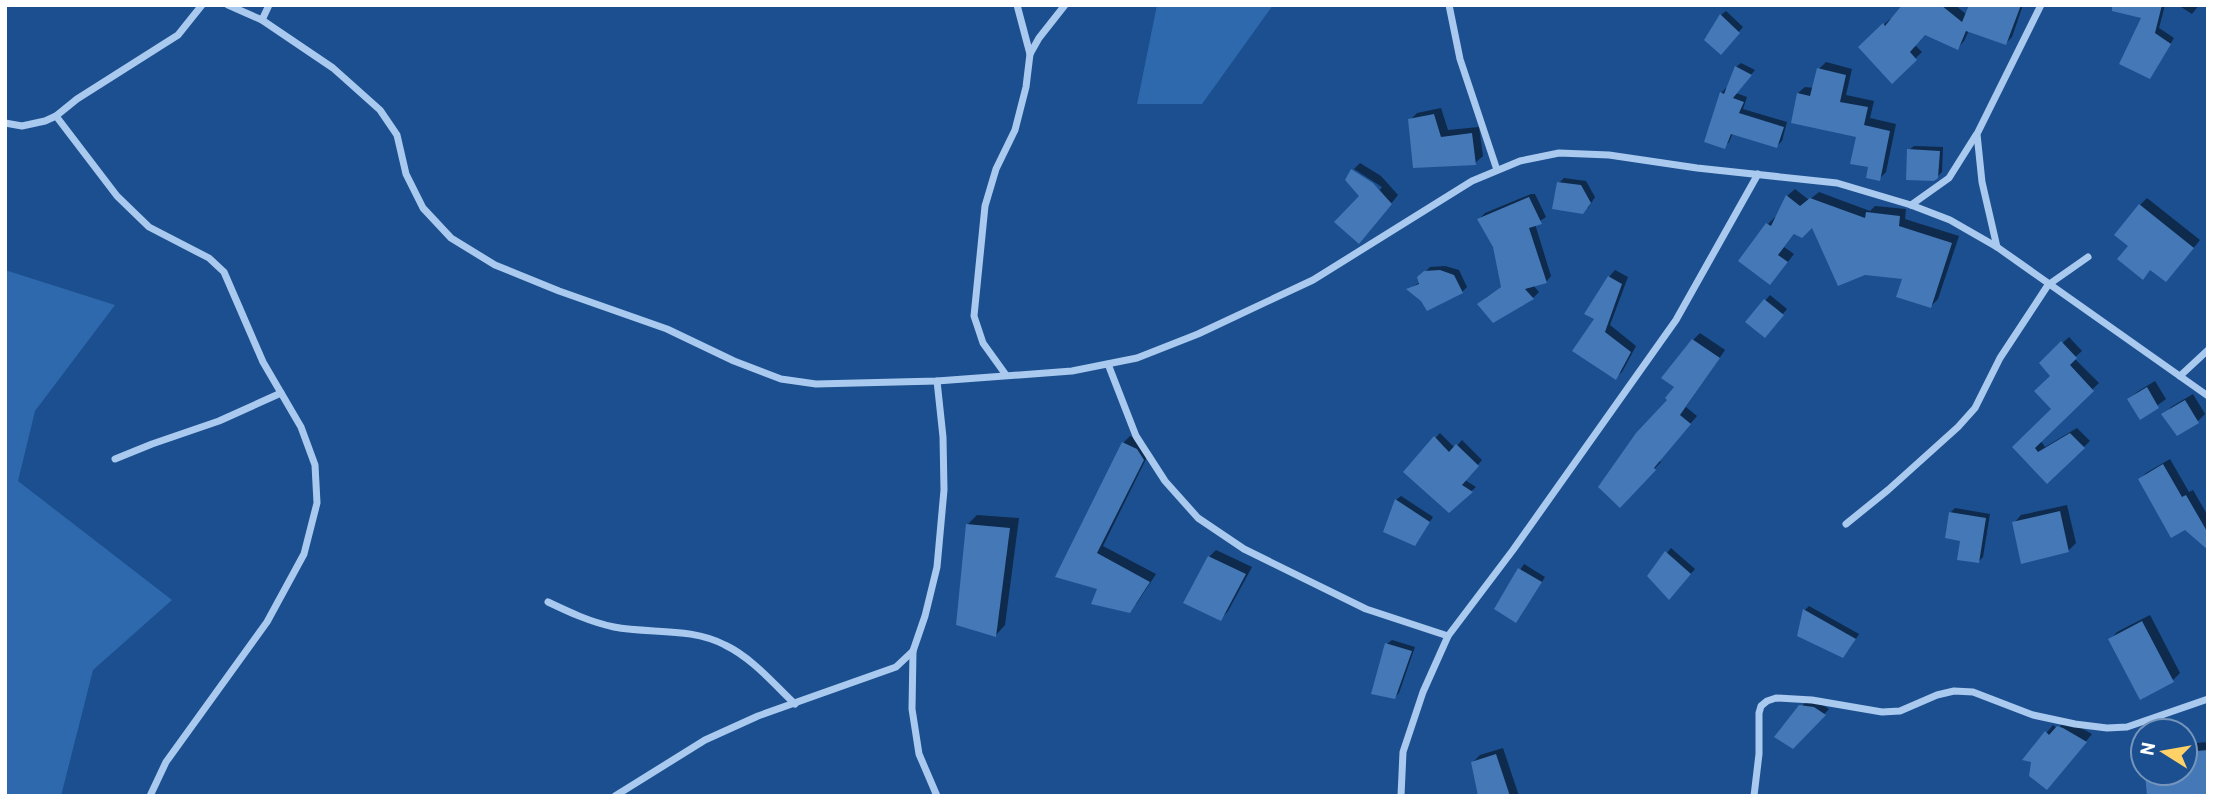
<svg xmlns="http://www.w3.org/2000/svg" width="2213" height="801" viewBox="0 0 2213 801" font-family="Barlow,sans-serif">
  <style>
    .green { fill: #2e69ad }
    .shadow { fill: #0007 }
    .building { fill: #4478b7 }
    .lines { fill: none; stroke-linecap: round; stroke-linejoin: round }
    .street { stroke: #a9c9ee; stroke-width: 7 }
  </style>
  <rect width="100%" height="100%" fill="#1b4f8f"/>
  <g class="green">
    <path d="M1157 5H1273L1202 104H1137Z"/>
    <path d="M5 270 115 305 35 411 18 481 172 600 93 670 61 796H5Z"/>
  </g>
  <g class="shadow">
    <path d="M1904 5H1955L1967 15 1970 5H2023L2012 37 2006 43 1969 30 1964 41 1958 48 1925 33 1915 45 1922 52 1892 81 1860 47 1890 19 1892 20Z"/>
    <path d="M2138 5H2165L2159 28 2174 38 2150 77 2144 17Z"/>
    <path d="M2178 5H2199L2192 14Z"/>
    <path d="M1726 11 1743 27 1725 48 1721 15Z"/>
    <path d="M1826 62 1852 69 1846 95 1874 101 1870 118 1896 124 1886 172 1879 179 1870 166 1858 135 1798 93 1805 87 1814 88 1819 69Z"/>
    <path d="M1741 63 1755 70 1736 93 1747 97 1743 109 1787 122 1782 141 1777 146 1733 133 1729 142 1724 147 1721 93 1726 88 1728 89 1736 67Z"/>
    <path d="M1441 108 1448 130 1479 127 1483 156 1475 163 1410 120 1417 113Z"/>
    <path d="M1914 146 1943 147 1942 172 1937 177 1909 150Z"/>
    <path d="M1360 163 1381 176 1398 195 1366 235 1361 196 1352 172 1380 190 1382 187 1354 169Z"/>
    <path d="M1564 178 1586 181 1595 197 1588 208 1559 183Z"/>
    <path d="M1795 189 1809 200 1819 192 1870 211 1875 206 1906 209 1905 219 1959 236 1938 299 1931 306 1904 277 1812 225 1795 233 1784 247 1794 254 1777 276 1768 224 1775 217 1777 218 1787 196Z"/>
    <path d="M1531 194H1535L1546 217 1535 224 1551 276 1546 282 1533 285 1539 292 1533 298 1493 321 1485 298 1503 286 1495 247 1479 219 1485 213Z"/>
    <path d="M2147 198 2200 240 2173 273 2140 205Z"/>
    <path d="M1445 266 1459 270 1467 287 1462 292 1409 289 1420 282 1419 278 1430 267Z"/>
    <path d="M1615 270 1628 277 1610 325 1636 346 1622 372 1615 378 1597 318 1609 277Z"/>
    <path d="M1770 295 1787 309 1769 331 1748 322Z"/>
    <path d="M1700 333 1725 350 1686 407 1697 416 1659 460 1661 462 1620 505 1676 387 1693 340Z"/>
    <path d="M2069 337 2082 351 2074 358 2099 383 2040 440 2045 447 2077 428 2090 441 2048 482 2014 447 2053 409V375L2041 363Z"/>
    <path d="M2155 381 2166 399 2140 418 2129 399 2137 392Z"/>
    <path d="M2193 394 2205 414 2198 421 2164 415 2171 407Z"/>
    <path d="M1440 433 1455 448 1462 440 1482 460 1465 480 1476 487 1449 511 1405 472Z"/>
    <path d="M1130 436 1144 442 1150 451 1103 546 1156 574 1137 603 1129 611 1100 588 1057 576 1123 443Z"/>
    <path d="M2170 459 2189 492 2193 490 2208 516V548L2140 479 2146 473Z"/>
    <path d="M1401 496 1433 517 1415 544 1396 500Z"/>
    <path d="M2067 505 2076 543 2068 551 2014 523 2021 515Z"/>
    <path d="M1955 508 1990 514 1983 557 1979 561 1962 539 1950 513Z"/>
    <path d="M977 515 1019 518 1005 625 996 635 967 525Z"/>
    <path d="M1671 548 1695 569 1669 598 1649 576Z"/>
    <path d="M1216 550 1252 567 1228 611 1221 619 1209 557Z"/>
    <path d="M1524 564 1545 577 1520 616 1496 608Z"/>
    <path d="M1809 606 1859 634 1848 651 1799 635 1805 610Z"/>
    <path d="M2150 615 2180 673 2173 680 2110 640 2117 632Z"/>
    <path d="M1392 640 1415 647 1399 693 1394 698 1387 644Z"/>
    <path d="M1806 702 1819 703 1829 709 1793 747 1801 707Z"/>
    <path d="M2066 720 2092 734 2054 780 2033 760 2025 759 2053 725 2058 729Z"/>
    <path d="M2208 742V796L2147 773H2185V744Z"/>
    <path d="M1503 748 1519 796H1480L1473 762 1480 755Z"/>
  </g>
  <g class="building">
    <path d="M1902 5H1941L1962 22 1969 5H2021L2006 45 1966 31 1958 50 1925 35 1910 52 1917 60 1892 84 1858 47 1883 23 1885 26Z"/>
    <path d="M2112 5H2162L2155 33 2171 44 2150 79 2119 64 2141 18 2112 11Z"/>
    <path d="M1720 14 1740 33 1721 55 1704 40Z"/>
    <path d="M1735 66 1752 75 1733 98 1744 102 1739 113 1784 127 1777 148 1731 134 1725 149 1704 142 1720 92 1724 94Z"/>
    <path d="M1817 68 1846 75 1840 102 1868 107 1864 125 1890 131 1880 181 1866 178 1868 167 1850 164 1856 137 1791 123 1797 93 1810 96Z"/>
    <path d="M1434 114 1441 137 1472 133 1476 165 1413 168 1408 119Z"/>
    <path d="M1907 149 1940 151 1938 178 1934 181 1906 180Z"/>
    <path d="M1351 169 1373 183 1392 204 1359 244 1334 222 1359 196 1345 180Z"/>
    <path d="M1557 182 1581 185 1591 203 1583 214 1552 209Z"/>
    <path d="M1786 195 1800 206 1810 198 1865 218 1866 212 1900 216 1899 226 1952 243 1931 308 1896 297 1902 279 1865 275 1838 286 1812 228 1802 238 1794 234 1778 255 1788 262 1770 285 1738 261 1766 223 1771 226Z"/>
    <path d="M1529 197 1542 224 1529 228 1547 283 1525 289 1534 299 1493 323 1477 304 1501 287 1493 247 1477 219Z"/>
    <path d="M2139 204 2194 248 2166 282 2150 270 2143 280 2117 259 2128 246 2114 235Z"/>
    <path d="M1440 270 1454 275 1463 293 1427 311 1421 301 1406 289 1419 284 1417 277 1424 271Z"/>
    <path d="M1608 276 1622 284 1605 332 1631 352 1616 380 1572 351 1594 319 1584 314Z"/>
    <path d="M1764 299 1784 315 1765 338 1745 322Z"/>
    <path d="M1692 339 1720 358 1680 415 1691 424 1654 468 1656 470 1620 508 1598 487 1636 433 1667 400 1665 398 1674 387 1661 378Z"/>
    <path d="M2061 341 2077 358 2070 365 2094 391 2035 448 2038 452 2070 433 2085 448 2047 484 2012 447 2051 409 2034 391 2050 376 2039 363Z"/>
    <path d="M2147 387 2159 408 2140 420 2127 399Z"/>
    <path d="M2185 400 2199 423 2177 436 2161 414Z"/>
    <path d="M1434 436 1449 452 1456 444 1479 466 1462 485 1473 492 1449 513 1403 472Z"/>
    <path d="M1122 442 1137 449 1144 460 1097 553 1150 582 1130 613 1091 604 1097 589 1055 577Z"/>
    <path d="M2163 464 2182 497 2186 495 2208 533V550L2185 530 2171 538 2138 479Z"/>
    <path d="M1395 499 1430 522 1415 546 1383 532Z"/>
    <path d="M2060 511 2069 552 2021 564 2012 522Z"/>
    <path d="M1949 512 1986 518 1979 563 1957 560 1960 541 1945 538Z"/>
    <path d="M966 524 1010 528 996 637 956 625Z"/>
    <path d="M1665 551 1691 574 1669 600 1647 576Z"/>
    <path d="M1208 556 1246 574 1221 621 1183 603Z"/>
    <path d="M1518 568 1542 582 1516 623 1494 609Z"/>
    <path d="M1803 609 1856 639 1843 658 1797 636Z"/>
    <path d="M2142 621 2174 682 2140 700 2108 639Z"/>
    <path d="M1385 643 1412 651 1395 699 1371 694Z"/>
    <path d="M1799 705 1814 707 1826 715 1793 749 1774 737Z"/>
    <path d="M2057 726 2063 728 2087 742 2047 790 2029 776 2031 762 2022 760 2045 731 2049 735Z"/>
    <path d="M2208 750V796H2147L2145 773H2185V752Z"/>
    <path d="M1496 754 1510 796H1478L1471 762Z"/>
  </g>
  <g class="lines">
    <g class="street">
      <path d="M228 5 262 20 333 68 380 110 397 135 406 174 423 208 451 238 495 265 559 291 667 329 734 361 781 379 816 384 937 381 1072 371 1137 358 1198 334 1313 280 1472 181 1520 161 1559 153 1609 155 1697 168 1837 183 1911 205 1950 220 1997 247 2208 396"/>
      <path d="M1017 5 1030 54"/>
      <path d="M1449 5 1460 59 1497 170"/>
      <path d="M262 20 269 5"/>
      <path d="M56 116 117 196 149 227 209 258 224 272 263 362 301 427 315 465 317 503 304 554 267 622 166 762 150 796"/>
      <path d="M5 123 22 126 45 121 56 116 77 99 178 35 202 5"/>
      <path d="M1911 205 1949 178 1976 135"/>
      <path d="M1997 247 1982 182 1977 134 2041 5"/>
      <path d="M1108 364 1136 436 1165 481 1198 518 1244 549 1366 609 1448 636"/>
      <path d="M1006 375 983 343 974 316 985 206 996 169 1015 130 1026 87 1030 54 1039 38 1065 5"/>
      <path d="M2180 376 2208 350"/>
      <path d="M937 381 943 437 944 490 937 567 925 616 913 651 912 709 919 754 937 796"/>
      <path d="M115 459 152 444 219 421 281 393"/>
      <path d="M1846 524 1888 490 1958 427 1975 408 2000 358 2048 285 2088 257"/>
      <path d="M548 602C569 612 590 622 614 627 650 634 691 627 725 645 752 658 773 683 795 704"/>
      <path d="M615 796 705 740 758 716 896 667 913 651"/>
      <path d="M1401 796 1403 752 1423 692 1448 636 1513 550 1676 320 1758 174"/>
      <path d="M1754 796 1759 754V713L1761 706 1767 701 1776 698 1812 700 1882 712 1900 711 1937 695 1954 691 1973 692 2033 715 2075 724 2107 728 2127 727 2208 699"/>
    </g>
  </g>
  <rect width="2213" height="801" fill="none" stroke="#ffffff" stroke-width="14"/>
  <g transform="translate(2164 752) rotate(281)"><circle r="33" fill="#1b4f8f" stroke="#7695bc" stroke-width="2"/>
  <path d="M0-5L12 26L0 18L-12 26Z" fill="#ffd166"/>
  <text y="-10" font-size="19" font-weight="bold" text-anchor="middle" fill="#ffffff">N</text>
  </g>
</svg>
